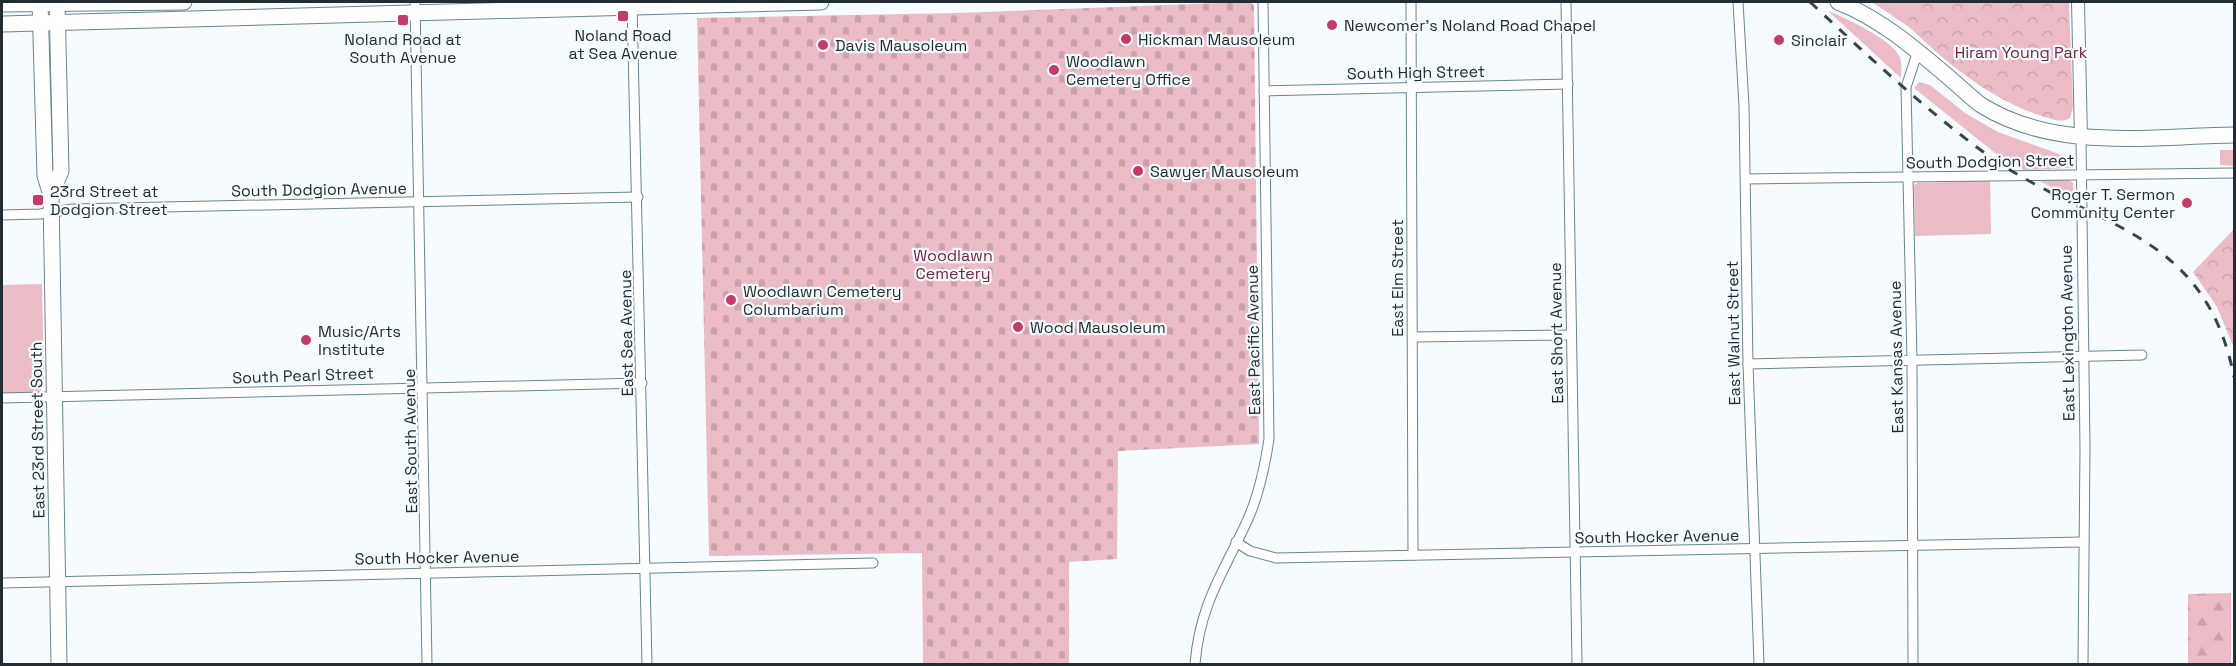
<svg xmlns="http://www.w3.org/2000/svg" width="2236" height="666" viewBox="0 0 2236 666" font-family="'Space Grotesk',sans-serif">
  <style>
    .green { fill: #ecbcc6 }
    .forest { fill: url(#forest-firs) }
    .cemetery { fill: url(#cemetery-stones) }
    .park { fill: url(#park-crowns) }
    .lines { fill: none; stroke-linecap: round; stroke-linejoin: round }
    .minor-casing { stroke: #688592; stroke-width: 11 }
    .tertiary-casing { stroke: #688592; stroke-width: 14 }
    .primary-casing { stroke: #688592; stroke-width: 17 }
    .minor { stroke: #fff; stroke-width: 9 }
    .tertiary { stroke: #fff; stroke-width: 12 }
    .primary { stroke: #fff; stroke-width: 15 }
    .rail { stroke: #39444a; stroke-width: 3; stroke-dasharray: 10 10; stroke-linecap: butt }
    .poi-dot { fill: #c73a68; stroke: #f5fbfe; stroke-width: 2 }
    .labels { text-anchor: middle; stroke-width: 4.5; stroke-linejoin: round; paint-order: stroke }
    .poi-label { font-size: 16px; fill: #212d33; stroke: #f5fbfe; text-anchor: start }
    .park-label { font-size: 16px; fill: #78213d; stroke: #f5fbfe }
    .street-label { font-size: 16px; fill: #212d33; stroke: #f5fbfe }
  </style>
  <defs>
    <pattern id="forest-firs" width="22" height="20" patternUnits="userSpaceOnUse" patternTransform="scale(1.5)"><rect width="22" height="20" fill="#ecbcc6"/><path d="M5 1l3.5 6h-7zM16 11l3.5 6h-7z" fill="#caa2ab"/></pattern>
    <pattern id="cemetery-stones" width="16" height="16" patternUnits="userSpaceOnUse" patternTransform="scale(1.5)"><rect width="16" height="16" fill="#ecbcc6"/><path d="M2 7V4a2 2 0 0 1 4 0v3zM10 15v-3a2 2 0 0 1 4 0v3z" fill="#caa2ab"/></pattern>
    <pattern id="park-crowns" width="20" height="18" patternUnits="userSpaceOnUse" patternTransform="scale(1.5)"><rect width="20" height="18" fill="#ecbcc6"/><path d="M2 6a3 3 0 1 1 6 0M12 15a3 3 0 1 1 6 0" fill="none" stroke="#caa2ab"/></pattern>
  </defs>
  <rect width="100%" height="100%" fill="#f5fbfe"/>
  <g class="green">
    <path d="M1872 2H1909V27Z"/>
    <path d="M1828 11C1844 17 1895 41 1900 58 1902 64 1901 72 1901 78Z"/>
    <path d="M1919 82 1930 85 1965 113 1998 132 2073 159V166L2070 168 2024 170 1995 153 1914 88Z"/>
    <path d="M2036 179H2068L2073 183 2074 199Z"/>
    <path d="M1990 181 1991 234 1915 236 1914 185 1918 183Z"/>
    <path d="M42 284 44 385 39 393 2 394V285Z"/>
  </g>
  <path class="forest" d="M2231 593V664H2172L2188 663V594Z"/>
  <path class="cemetery" d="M1247 2H1251L1254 6 1259 444 1118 451 1117 559 1069 562V664H923L922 553 709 556 697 18 957 13Z"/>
  <g class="park">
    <path d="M1909 2H2069L2073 107 2070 118C2060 124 2049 118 2039 115 1988 98 1947 63 1909 27Z"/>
    <path d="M2220 150H2234V166L2220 165Z"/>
    <path d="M2234 229V348L2217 307 2193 272Z"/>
  </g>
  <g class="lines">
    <g class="minor-casing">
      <g id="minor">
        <path d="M415 2 427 664"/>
        <path d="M1411 2 1413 555"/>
        <path d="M1566 2 1577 664"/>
        <path d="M1738 2 1744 106 1748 364 1759 664"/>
        <path d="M632 4 647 664"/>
        <path d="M1264 91 1568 84"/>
        <path d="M2081 138 2085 448 2083 664"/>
        <path d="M1746 179 2234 173"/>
        <path d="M2 215 40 214 72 209 638 197"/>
        <path d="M1413 337 1571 335"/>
        <path d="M1748 364 2142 355"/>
        <path d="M2 398 642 383"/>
        <path d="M1236 542 1250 551 1276 558 2083 542"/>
        <path d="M2 583 873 563"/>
        <path d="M1195 664C1200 603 1224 572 1248 519 1259 494 1265 466 1269 439L1263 2"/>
        <path d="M1913 664 1912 360 1906 87 1918 51"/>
      </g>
    </g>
    <g class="tertiary-casing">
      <path id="tertiary" d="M2078 2 2081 138"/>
    </g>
    <g class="primary-casing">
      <g id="primary">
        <path d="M40 2 45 176 51 195 59 664"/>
        <path d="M1838 2C1879 18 1913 47 1946 75 1958 85 1969 96 1981 105 2056 152 2151 136 2234 135"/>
        <path d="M2 4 184 2"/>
        <path d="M2 24 821 2"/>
        <path d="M51 195 61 171 57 2"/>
      </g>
    </g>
    <use href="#minor" class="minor"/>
    <use href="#tertiary" class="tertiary"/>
    <use href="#primary" class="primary"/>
    <path class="rail" d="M1810 2C1865 53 1921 106 1982 151 2085 228 2204 224 2234 377"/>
  </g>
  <g class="poi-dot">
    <rect x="617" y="10" width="12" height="12" rx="3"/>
    <rect x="397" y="14" width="12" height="12" rx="3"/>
    <circle cx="1332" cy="25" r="6"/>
    <circle cx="1126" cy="39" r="6"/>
    <circle cx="1779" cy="40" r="6"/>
    <circle cx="823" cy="45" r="6"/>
    <circle cx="1054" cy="70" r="6"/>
    <circle cx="1138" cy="171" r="6"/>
    <rect x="32" y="194" width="12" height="12" rx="3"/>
    <circle cx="2187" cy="203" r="6"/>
    <circle cx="731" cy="300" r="6"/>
    <circle cx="1018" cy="327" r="6"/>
    <circle cx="306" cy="340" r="6"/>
  </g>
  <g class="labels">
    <g class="poi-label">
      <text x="1344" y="31">Newcomer's Noland Road Chapel</text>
      <text x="623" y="41" text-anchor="middle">Noland Road<tspan x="623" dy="18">at Sea Avenue</tspan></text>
      <text x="403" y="45" text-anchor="middle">Noland Road at<tspan x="403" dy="18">South Avenue</tspan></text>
      <text x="1138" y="45">Hickman Mausoleum</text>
      <text x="1791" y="46">Sinclair</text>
      <text x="835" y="51">Davis Mausoleum</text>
      <text x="1066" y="67">Woodlawn<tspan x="1066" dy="18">Cemetery Office</tspan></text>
      <text x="1150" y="177">Sawyer Mausoleum</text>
      <text x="50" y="197">23rd Street at<tspan x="50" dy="18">Dodgion Street</tspan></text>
      <text x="2175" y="200" text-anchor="end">Roger T. Sermon<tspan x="2175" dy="18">Community Center</tspan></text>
      <text x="743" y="297">Woodlawn Cemetery<tspan x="743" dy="18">Columbarium</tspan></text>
      <text x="1030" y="333">Wood Mausoleum</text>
      <text x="318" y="337">Music/Arts<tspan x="318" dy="18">Institute</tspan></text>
    </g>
    <g class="park-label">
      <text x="2021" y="58">Hiram Young Park</text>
      <text x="953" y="261">Woodlawn<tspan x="953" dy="18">Cemetery</tspan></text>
    </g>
    <g class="street-label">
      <text transform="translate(1416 72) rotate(-1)" y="6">South High Street</text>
      <text transform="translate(1990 161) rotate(-1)" y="6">South Dodgion Street</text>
      <text transform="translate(319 189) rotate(-1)" y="6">South Dodgion Avenue</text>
      <text transform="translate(1397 278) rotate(-90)" y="6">East Elm Street</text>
      <text transform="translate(626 333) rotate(-91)" y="6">East Sea Avenue</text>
      <text transform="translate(1556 333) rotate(-91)" y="6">East Short Avenue</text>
      <text transform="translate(1733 333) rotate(-91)" y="6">East Walnut Street</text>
      <text transform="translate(2067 333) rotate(-91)" y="6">East Lexington Avenue</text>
      <text transform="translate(1253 340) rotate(-91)" y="6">East Pacific Avenue</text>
      <text transform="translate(1896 357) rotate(-91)" y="6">East Kansas Avenue</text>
      <text transform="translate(303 375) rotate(-2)" y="6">South Pearl Street</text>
      <text transform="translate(37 430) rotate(-91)" y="6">East 23rd Street South</text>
      <text transform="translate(410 441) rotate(-91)" y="6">East South Avenue</text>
      <text transform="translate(1657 536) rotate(-1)" y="6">South Hocker Avenue</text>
      <text transform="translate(437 557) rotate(-1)" y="6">South Hocker Avenue</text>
    </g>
  </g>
  <rect width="2236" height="666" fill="none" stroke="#212d33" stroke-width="6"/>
</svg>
